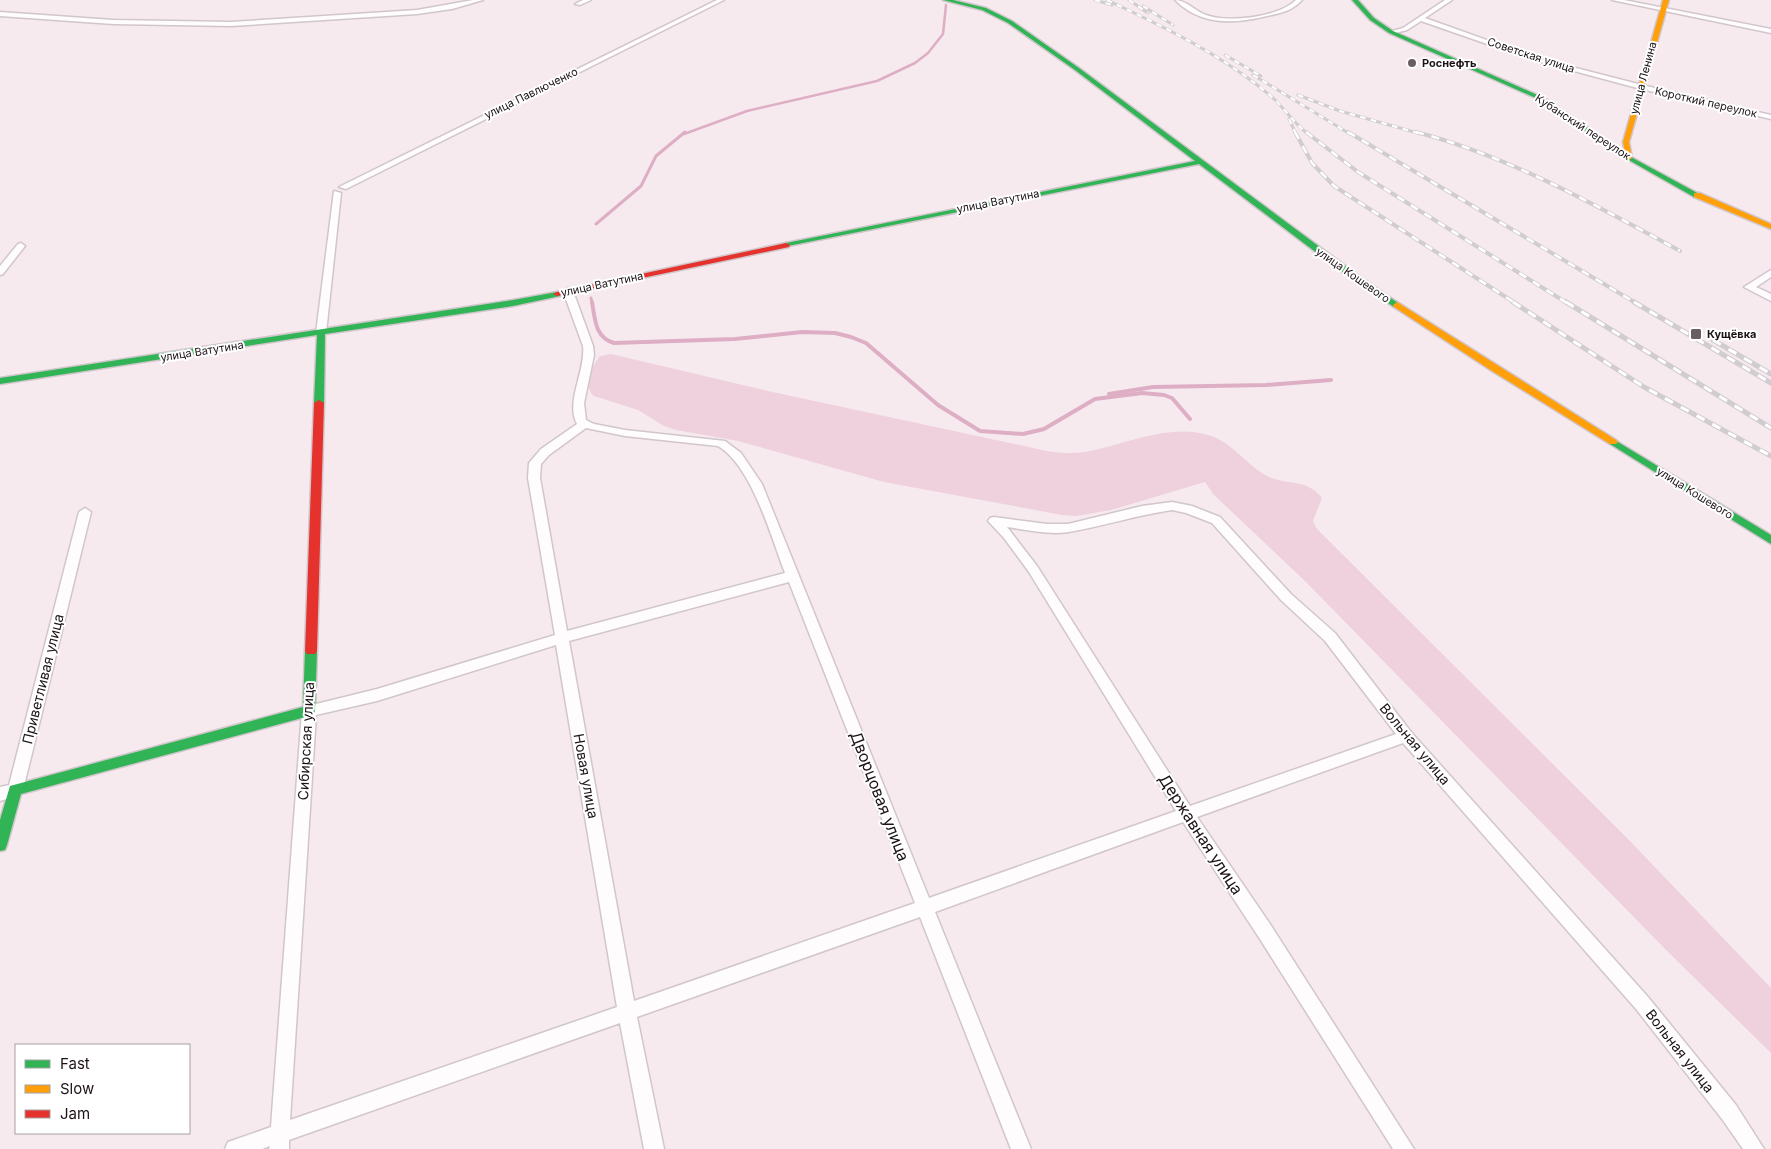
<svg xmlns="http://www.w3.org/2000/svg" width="1771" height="1149" viewBox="0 0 1771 1149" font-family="Inter,sans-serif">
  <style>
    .green { fill: #efd1de }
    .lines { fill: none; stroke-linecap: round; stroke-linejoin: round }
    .stream-far2 { stroke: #deaec4; stroke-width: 2.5 }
    .stream-far1 { stroke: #deaec4; stroke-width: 3 }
    .stream { stroke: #deaec4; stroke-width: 4 }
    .street-casing { stroke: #d1c6cb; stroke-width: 3 }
    .fast-casing { stroke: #d1c6cb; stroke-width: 3 }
    .slow-casing { stroke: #d1c6cb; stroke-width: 3 }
    .jam-casing { stroke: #d1c6cb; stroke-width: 3 }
    .street { fill: #fefcfd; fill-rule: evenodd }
    .fast { fill: #30b455; fill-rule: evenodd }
    .slow { fill: #ff9f0a; fill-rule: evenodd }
    .jam { fill: #e5322d; fill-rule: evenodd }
    .rail-far2-casing { stroke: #d1ccce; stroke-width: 3 }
    .rail-far1-casing { stroke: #d1ccce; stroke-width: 4 }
    .rail-casing { stroke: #d1ccce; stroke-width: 5 }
    .rail-far2 { stroke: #fff; stroke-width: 2; stroke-dasharray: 5.5; stroke-linecap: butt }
    .rail-far1 { stroke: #fff; stroke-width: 2.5; stroke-dasharray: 8; stroke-linecap: butt }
    .rail { stroke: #fff; stroke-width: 3; stroke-dasharray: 9; stroke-linecap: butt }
    .poi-dot { fill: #685e63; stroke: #fff; stroke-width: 2 }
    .labels { text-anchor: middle; stroke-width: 4; stroke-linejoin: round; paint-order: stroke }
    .far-street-label { font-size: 11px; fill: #1c1217; stroke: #fff }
    .far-poi-label { font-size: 11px; font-weight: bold; fill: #1c1217; stroke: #fff; text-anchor: start }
    .street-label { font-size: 14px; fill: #1c1217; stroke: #fff }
    .near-street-label { font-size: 16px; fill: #1c1217; stroke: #fff }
  </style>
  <rect width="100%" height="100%" fill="#f6eaef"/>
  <path class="green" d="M611 354 768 391 1047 451C1060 453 1072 454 1085 452 1125 445 1167 423 1208 435 1233 442 1246 465 1267 476 1287 486 1306 478 1322 498L1313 521 1317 529 1627 838 1771 988V1053L1666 950 1306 582 1213 494 1205 482 1111 510 1077 516 1062 515 884 482 738 441 676 430 664 426 638 410 594 396C582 387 592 366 600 356Z"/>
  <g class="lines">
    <path class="stream-far2" d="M684 134 747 111 877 81 915 63 928 53 943 34 946 5"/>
    <g class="stream-far1">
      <path d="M596 224 641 186 656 156 685 132"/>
      <path d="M591 298 592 303"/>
    </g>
    <g class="stream">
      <path d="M592 302C595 319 595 338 614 343L735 339 802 332 835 333 851 337 866 343 938 405 980 431 1023 434 1044 429 1095 399 1142 393 1164 395 1172 398 1190 419"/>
      <path d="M1109 394 1153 387 1266 385 1331 380"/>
    </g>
    <g class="street-casing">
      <g id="street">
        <path d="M473 0H483L452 9 417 14 231 26 113 24 0 16V12L113 20 231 22 417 10Z"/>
        <path d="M583 0H591L580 5 575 4Z"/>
        <path d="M717 0H724L346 189 339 187Z"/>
        <path d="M1175 0C1186 0 1195 11 1206 15 1228 23 1279 17 1296 0H1302C1292 11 1281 13 1267 16 1234 24 1201 26 1175 0Z"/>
        <path d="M1445 0H1452L1425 18 1537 58 1642 85 1771 115V119L1641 89 1533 60 1421 21 1407 30 1391 34 1388 32 1403 28Z"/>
        <path d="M1612 0H1624L1771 29V33Z"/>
        <path d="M334 191 341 193 326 333 321 336 316 333Z"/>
        <path d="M21 243 25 246 3 274 0 275V266L18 244Z"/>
        <path d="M1771 270V277L1756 287 1771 294V301L1744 287Z"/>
        <path d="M568 288 573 291 593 346 594 355 584 403 586 420 594 424 625 430 725 441 741 453 762 484 929 898 1176 811 1029 572 1004 538 988 521 990 518 994 517 1047 524H1068L1142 506 1172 502 1192 506 1220 517 1291 594 1335 633 1411 732 1648 997 1736 1105 1764 1149H1743L1722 1119 1636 1009 1403 743 1197 817 1270 924 1414 1149H1393L1258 936 1183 822 935 912 1031 1149H1011L920 917 637 1017 664 1149H644L620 1023 289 1140V1149H269L270 1146 262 1149H225L228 1142 271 1127 302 711 304 707 377 689 555 635 528 478 529 463 541 449 577 424C565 402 586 370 583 346L563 291ZM586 428 625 436 718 446C752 466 771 537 785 573L567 631 540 478 541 464 549 455ZM1172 510 1186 513 1212 523 1281 600 1325 641 1396 734 1190 806 1037 566 1007 527C1027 530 1049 535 1069 532 1104 526 1137 515 1172 510ZM789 582 915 903 634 1001 569 641ZM556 645 617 1007 290 1120 316 715 377 701Z"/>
        <path d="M85 508 91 512 23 790 20 795 0 801V787L9 785 79 512Z"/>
      </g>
    </g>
    <g class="fast-casing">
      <g id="fast">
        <path d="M943 0H953L986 8 1012 21 1079 68 1356 274 1401 305 1400 307H1394L1350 278 1199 164 783 247 782 245 786 243 1195 161 1075 70 1008 23 982 10Z"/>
        <path d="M1352 0H1358L1374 18 1393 31 1542 97 1631 157 1701 195 1694 197 1627 159 1538 99 1389 33 1370 20Z"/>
        <path d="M557 292H560V296L513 306 325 334 324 403 319 406 314 403 317 335 0 384V378L513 300Z"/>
        <path d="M1613 439 1771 535V544L1610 444 1608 442 1610 440Z"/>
        <path d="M311 646 315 648 317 651 315 711 313 715 21 794 7 845 5 850 0 851V820L10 786 303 707 305 651 307 648Z"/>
      </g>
    </g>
    <g class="slow-casing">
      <g id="slow">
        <path d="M1663 0H1669L1629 142 1632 158 1629 160 1626 158 1623 142Z"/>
        <path d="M1694 193H1700L1771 224V229L1694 197Z"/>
        <path d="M1397 302 1616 440 1618 442 1616 444H1610L1492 371 1394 307 1393 305Z"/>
      </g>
    </g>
    <g class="jam-casing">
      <g id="jam">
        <path d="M786 243 790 245 789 247 557 296 553 294 557 292Z"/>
        <path d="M319 400 324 403 317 651 315 654H307L305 651 314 403Z"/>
      </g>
    </g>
    <use href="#street" class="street"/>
    <use href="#fast" class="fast"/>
    <use href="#slow" class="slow"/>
    <use href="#jam" class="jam"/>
    <g class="rail-far2-casing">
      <g id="rail-far2">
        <path d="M1095 0 1112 5"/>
        <path d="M1107 0C1164 27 1225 56 1273 98 1285 109 1294 123 1308 134"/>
        <path d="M1129 0 1148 13"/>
        <path d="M1143 6 1173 25"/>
        <path d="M1225 55 1261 76"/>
        <path d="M1253 75 1350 134"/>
        <path d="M1298 95 1340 111 1421 134"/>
        <path d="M1289 119 1296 134"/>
      </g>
    </g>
    <g class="rail-far1-casing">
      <g id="rail-far1">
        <path d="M1295 132 1312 163 1334 186 1515 303"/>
        <path d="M1306 132 1358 172 1567 303"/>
        <path d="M1348 132 1636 303"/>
        <path d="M1416 132C1511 157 1595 205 1680 251"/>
      </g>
    </g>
    <g class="rail-casing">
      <g id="rail">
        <path d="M1513 302 1644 387 1771 456"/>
        <path d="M1566 302 1771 428"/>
        <path d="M1634 302 1771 383"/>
        <path d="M1713 340 1771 374"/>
      </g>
    </g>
    <use href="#rail-far2" class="rail-far2"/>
    <use href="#rail-far1" class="rail-far1"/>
    <use href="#rail" class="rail"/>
  </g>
  <g class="poi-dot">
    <circle cx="1412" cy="63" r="5"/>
    <rect x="1690" y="328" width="12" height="12" rx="2.5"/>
  </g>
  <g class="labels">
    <g class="far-street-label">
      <text transform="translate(1531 55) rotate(18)" y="4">Советская улица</text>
      <text transform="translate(1643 78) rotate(-75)" y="4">улица Ленина</text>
      <text transform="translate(531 93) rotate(-26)" y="4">улица Павлюченко</text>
      <text transform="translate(1706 102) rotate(13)" y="4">Короткий переулок</text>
      <text transform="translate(1583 127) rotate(33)" y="4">Кубанский переулок</text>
      <text transform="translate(998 201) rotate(-11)" y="4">улица Ватутина</text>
      <text transform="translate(1353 275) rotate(35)" y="4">улица Кошевого</text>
      <text transform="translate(602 284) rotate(-12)" y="4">улица Ватутина</text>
      <text transform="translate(202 351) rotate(-9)" y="4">улица Ватутина</text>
      <text transform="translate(1695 493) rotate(32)" y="4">улица Кошевого</text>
    </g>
    <g class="far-poi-label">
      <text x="1422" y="67">Роснефть</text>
      <text x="1707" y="338">Кущёвка</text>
    </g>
    <g class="street-label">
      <text transform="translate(43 679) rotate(-76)" y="5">Приветливая улица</text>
      <text transform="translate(306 741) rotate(-87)" y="5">Сибирская улица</text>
      <text transform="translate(1415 744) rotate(50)" y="5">Вольная улица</text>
      <text transform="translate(586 776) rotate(80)" y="5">Новая улица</text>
      <text transform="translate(1680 1051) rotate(52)" y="5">Вольная улица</text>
    </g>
    <g class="near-street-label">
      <text transform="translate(880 796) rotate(69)" y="6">Дворцовая улица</text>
      <text transform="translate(1201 834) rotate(57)" y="6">Державная улица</text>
    </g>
  </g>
  <rect x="15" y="1044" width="175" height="90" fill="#ffffff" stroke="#a4a0a2"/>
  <rect x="25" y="1060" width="25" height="8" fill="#30b455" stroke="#a4a0a2"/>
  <text x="60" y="1069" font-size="15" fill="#1c1217">Fast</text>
  <rect x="25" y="1085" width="25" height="8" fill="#ff9f0a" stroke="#a4a0a2"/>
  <text x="60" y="1094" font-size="15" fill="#1c1217">Slow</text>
  <rect x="25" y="1110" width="25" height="8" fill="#e5322d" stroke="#a4a0a2"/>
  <text x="60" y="1119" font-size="15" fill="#1c1217">Jam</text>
</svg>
